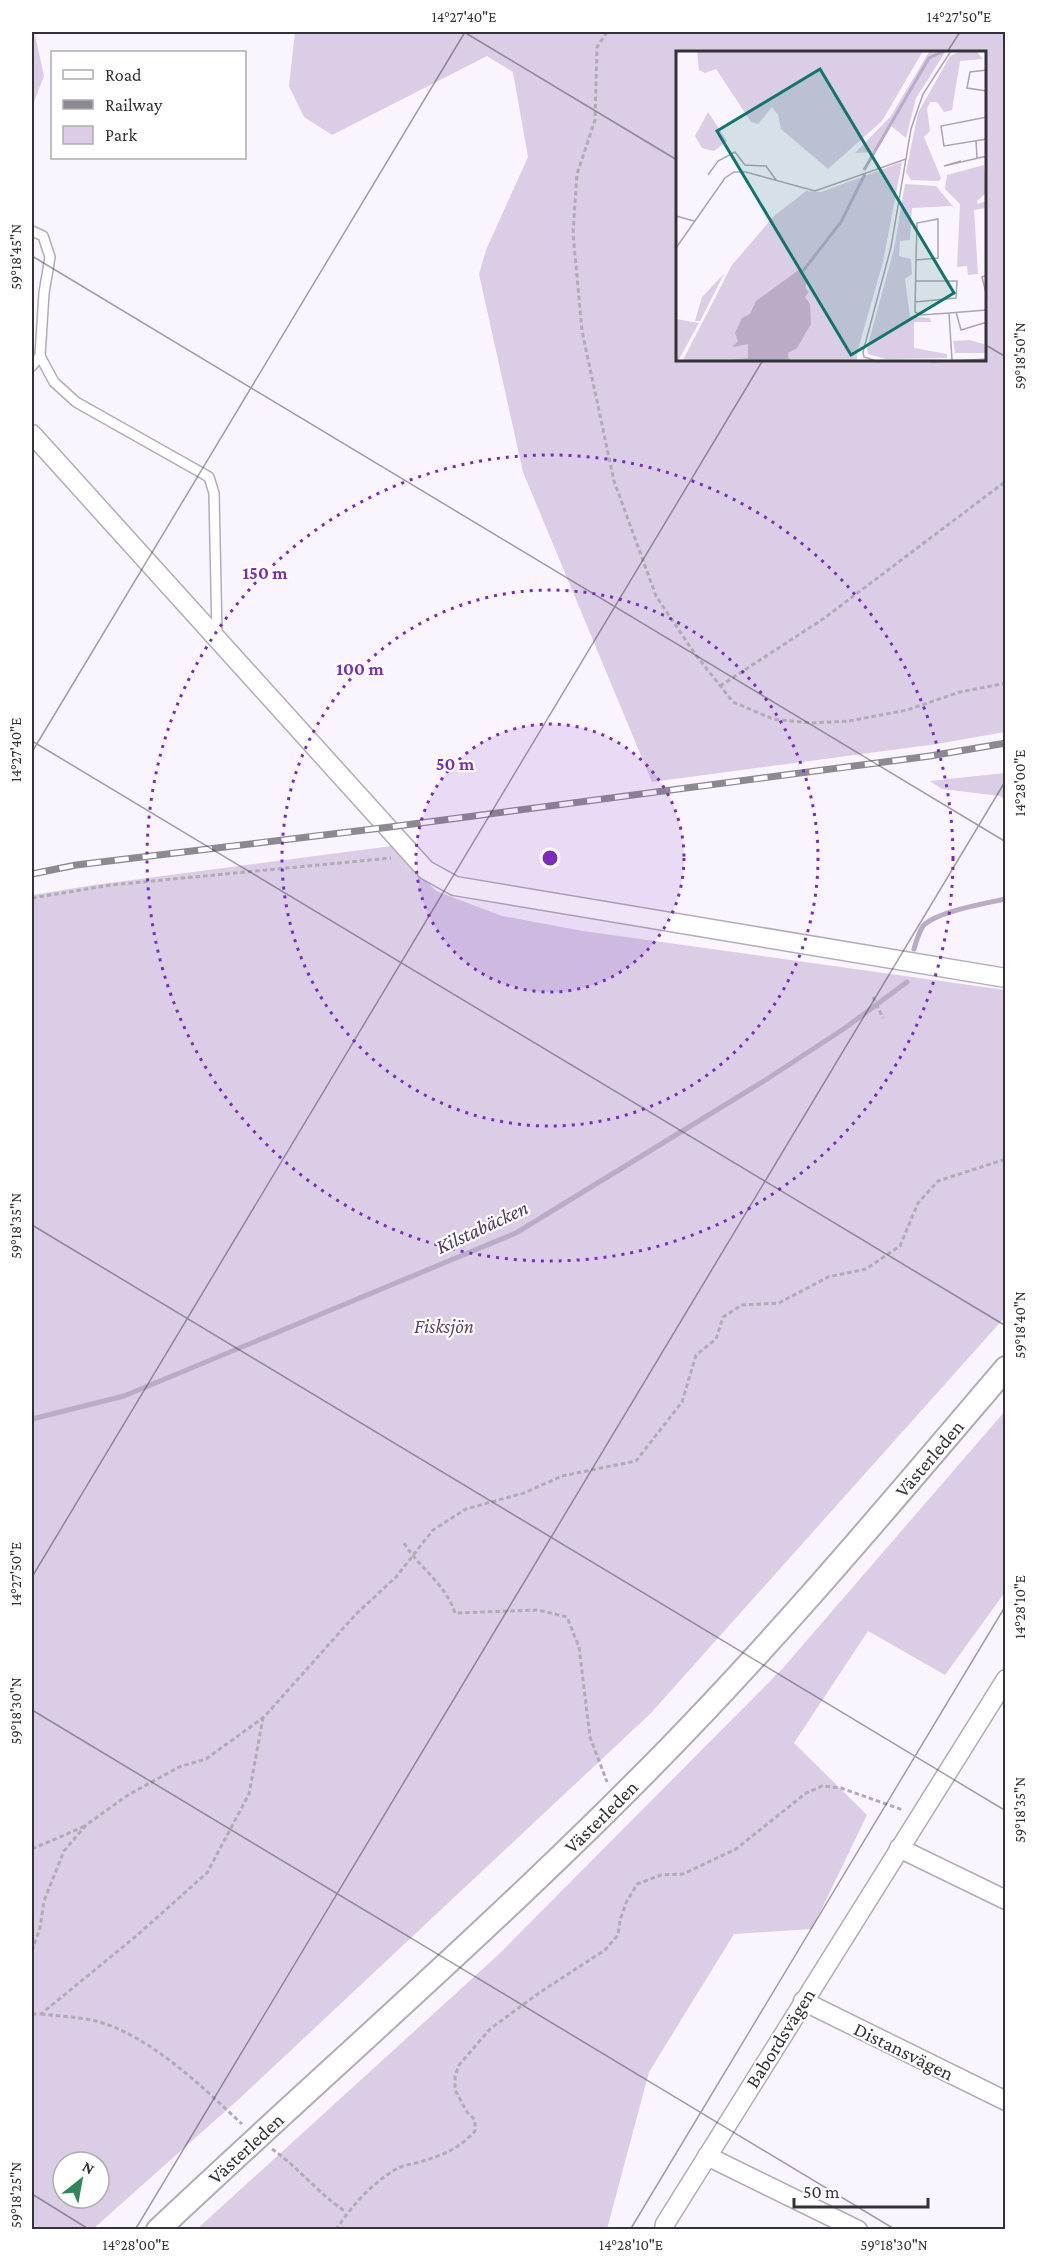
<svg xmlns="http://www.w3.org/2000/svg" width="1037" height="2261" viewBox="0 0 1037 2261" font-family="'Crimson Pro',serif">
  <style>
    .green { fill: #dacde5; fill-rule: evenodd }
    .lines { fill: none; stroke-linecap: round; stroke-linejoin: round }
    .stream { stroke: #baacc6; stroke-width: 5 }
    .service-casing { stroke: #b2acb7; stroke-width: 12 }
    .minor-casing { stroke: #b2acb7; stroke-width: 21 }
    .tertiary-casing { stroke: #b2acb7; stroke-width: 26 }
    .path { stroke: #b0acb3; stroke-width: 3; stroke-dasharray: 4.5 3; stroke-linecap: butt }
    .service { stroke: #fff; stroke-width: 9 }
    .minor { stroke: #fff; stroke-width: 18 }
    .tertiary { stroke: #fff; stroke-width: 22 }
    .rail-casing { stroke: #8d8990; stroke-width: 7 }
    .rail { stroke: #fff; stroke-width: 4.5; stroke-dasharray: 14; stroke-linecap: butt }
    .ticks { fill: none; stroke: #343236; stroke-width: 1.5; stroke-opacity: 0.45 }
    .ring { fill: none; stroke: #7b2cbf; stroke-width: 3; stroke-dasharray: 3 6 }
    .labels { text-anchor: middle; stroke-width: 4.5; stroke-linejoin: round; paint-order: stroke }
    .park-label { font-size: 20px; font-style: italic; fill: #5b446c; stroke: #fff }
    .street-label { font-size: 20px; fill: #343236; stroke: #fff }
    .water-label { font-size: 21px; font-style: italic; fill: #503a61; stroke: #fff }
    .inset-river { fill: none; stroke: #baacc6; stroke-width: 3 }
    .inset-road { fill: none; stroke: #aaa6ad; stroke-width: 1.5 }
    .view { fill: #0f766e; fill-opacity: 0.15; stroke: #0f766e; stroke-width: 3 }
    .inset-edge { fill: none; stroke: #343236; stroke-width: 3 }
    .centre { fill: #7b2cbf; stroke: #fff; stroke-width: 3 }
    .ring-label { font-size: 18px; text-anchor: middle; font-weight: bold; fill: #7b2cbf; stroke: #fff; stroke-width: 4.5; stroke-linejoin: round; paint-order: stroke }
    .neatline { fill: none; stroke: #343236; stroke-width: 2 }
    .ticks-label { font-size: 15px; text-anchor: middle; fill: #343236 }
  </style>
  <rect width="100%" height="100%" fill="#f9f4fd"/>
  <g class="green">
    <path d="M32 32H34L35 35 44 76 32 107Z"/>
    <path d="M295 32H1005V732L937 744 652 782 523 472 479 274 486 250 528 157 513 72 487 56 332 135 304 117 289 86ZM984 52V360H677V52Z"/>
    <path d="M1005 773V800L1000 796 942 789 930 781Z"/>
    <path d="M392 846 436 891 502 916 583 931 1005 990V1317L651 1713 239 2099 93 2229H32V895L94 885ZM63 2162H99V2198H63Z"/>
    <path d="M1005 1411V1592L945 1675 868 1631 794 1743 867 1815 812 1929 734 1934 649 2072 607 2229H197L497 1956 783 1668Z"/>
  </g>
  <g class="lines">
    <g class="stream">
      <path d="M914 949C916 942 919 932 923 926 936 912 986 903 1006 899"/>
      <path d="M32 1419 124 1396 516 1233 764 1081 845 1028 907 982"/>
    </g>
    <g class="service-casing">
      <g id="service">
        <path d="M32 231 43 236 50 257 44 293 40 356 54 382 76 402 209 477 214 493 217 635"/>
        <path d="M32 366 40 356"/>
      </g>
    </g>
    <g class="minor-casing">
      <g id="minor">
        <path d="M32 434 426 870 455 886 1006 978"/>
        <path d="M899 1848 1006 1900"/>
        <path d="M803 2001 1006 2101"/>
        <path d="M707 2156 858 2230"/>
        <path d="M664 2230 665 2224 1006 1679"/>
      </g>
    </g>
    <g class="tertiary-casing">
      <g id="tertiary">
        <path id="s1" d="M158 2230C317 2080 483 1936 637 1781 768 1650 886 1509 1006 1368"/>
      </g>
    </g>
    <g class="path">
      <path d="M607 32 597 47 595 120 577 174 573 233 582 331 614 481 656 596 695 654 733 702 773 719 811 723 849 721 907 710 960 692 1006 683"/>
      <path d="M720 686 823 619 1006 481"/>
      <path d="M32 898 111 885 391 858"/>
      <path d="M873 997 883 1018"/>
      <path d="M404 1543C419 1568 446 1584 455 1613L538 1610 567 1617 579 1647 590 1737 607 1782"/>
      <path d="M32 1849 85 1826"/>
      <path d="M32 1951 40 1928 44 1901 64 1851 86 1825 128 1795 179 1767 206 1759 264 1717 356 1614 396 1577 433 1530 466 1509 524 1493 562 1476 636 1461 682 1402 696 1355 716 1339 723 1317 742 1305 779 1303 828 1277 866 1269 900 1246 918 1203 938 1181 1006 1159"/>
      <path d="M32 2014H41L135 1937 207 1873 249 1794 263 1718"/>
      <path d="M41 2014C59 2016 78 2017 96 2021 151 2036 201 2086 242 2124"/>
      <path d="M272 2149C299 2168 319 2194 346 2212"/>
      <path d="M336 2230C351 2206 373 2182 398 2168 404 2165 413 2164 420 2162 443 2155 459 2149 475 2131V2120L467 2112 455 2090V2076L459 2065 490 2029 539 1993 605 1950 618 1935 620 1920 626 1903 637 1884 661 1875 683 1874 736 1849 806 1793 822 1786 841 1788 903 1810"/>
    </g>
    <use href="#service" class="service"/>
    <use href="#minor" class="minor"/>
    <use href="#tertiary" class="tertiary"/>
    <g class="rail-casing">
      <path id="rail" d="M32 874 76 865 390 827 930 756 1006 743"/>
    </g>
    <use href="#rail" class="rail"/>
  </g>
  <path class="ticks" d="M464 32 677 160M947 52 960 32M32 256 1006 842M984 344 1006 357M32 741 1006 1326M32 752 465 32M32 1225 1006 1811M32 1577 763 360M32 1710 896 2230M32 2194 90 2230M135 2230 1006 780M630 2230 1006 1605"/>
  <circle cx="550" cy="858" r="134" fill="#7b2cbf" fill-opacity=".12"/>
  <g class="ring">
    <circle cx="550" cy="858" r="134"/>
    <circle cx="550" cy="858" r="268"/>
    <circle cx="550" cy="858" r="403"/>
  </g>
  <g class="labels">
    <g class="park-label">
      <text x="444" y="1333">Fisksjön</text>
    </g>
    <g class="street-label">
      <text dy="7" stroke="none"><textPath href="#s1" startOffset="1092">Västerleden</textPath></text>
      <text dy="7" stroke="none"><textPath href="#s1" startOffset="606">Västerleden</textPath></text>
      <text transform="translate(780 2038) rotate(-58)" y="7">Babordsvägen</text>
      <text transform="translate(904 2051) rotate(26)" y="7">Distansvägen</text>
      <text dy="7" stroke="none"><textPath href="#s1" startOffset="120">Västerleden</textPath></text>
    </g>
    <g class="water-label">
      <text transform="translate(482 1227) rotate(-25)" y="7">Kilstabäcken</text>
    </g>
  </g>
  <g transform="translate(676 51)">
    <rect width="310" height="310" fill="#f9f4fd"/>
    <path d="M21 0H247L206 70 152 118 105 78 102 64 96 56 82 73 75 71 40 18 29 22 23 19ZM270 0 240 47 230 87 214 74 199 101 179 102 215 65 253 1ZM285 0H300L307 8 284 10 276 59 268 61 261 51H254L251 58 254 80 248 86 265 127 263 130 235 129 230 121 242 62 274 5ZM32 61 51 90 38 100 26 97 19 85ZM226 111 207 211 181 302V309L187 310 6 311 56 214 98 165 130 140 145 141ZM308 114 310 142 301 150 302 153 310 150V157L298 159 302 223 292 224 291 215 281 216 284 153 269 138 271 124ZM229 133 260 135 279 158 275 155 236 157 234 189 224 190 223 205 235 208 236 223 229 228 234 265 254 267 255 271H238V297L271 303V307L210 308 192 303 191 297 218 198ZM48 223 24 270H19L26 246ZM0 268 23 272 2 310H0ZM293 289 308 293 310 302H279L277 290Z" fill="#dacde5"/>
    <path d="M124 218 132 229 129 237 133 241 129 246 134 253 135 273 121 297 112 302 113 310 55 309 72 307V293L56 296 62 290 59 282 66 267 74 263 80 250Z" fill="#baacc6"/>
    <path class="inset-river" d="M188 119 253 7 268 0M127 220 165 171 189 123"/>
    <path class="inset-road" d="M311 19 294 21 291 37 311 40M311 66 265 75 268 95 311 88M300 89 301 107M285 110 268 115 311 105M32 124 42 110 59 101 69 114 90 115 100 129M0 165 18 170M0 197 49 127 58 121H70L139 140 230 108M240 209 262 207V168L241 172 240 209 239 261 245 264 273 262 276 309M311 224 306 226 311 246M239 251 280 247 281 230H240M280 261 285 279 311 271M273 262 311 259M203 311 188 306 187 301 215 196 235 78 247 43 275 0M255 311 311 308"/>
    <path class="view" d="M144 18 278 242 175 304 41 80Z"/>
    <rect width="310" height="310" class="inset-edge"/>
  </g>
  <circle cx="550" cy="858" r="9" class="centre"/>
  <g class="ring-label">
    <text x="265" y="579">150 m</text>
    <text x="360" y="675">100 m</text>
    <text x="455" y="770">50 m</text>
  </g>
  <rect width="1037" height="2261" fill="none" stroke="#ffffff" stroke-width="66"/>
  <rect x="51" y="51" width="195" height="108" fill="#ffffff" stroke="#aeadaf" stroke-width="1.5"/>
  <rect x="63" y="70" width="30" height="9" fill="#ffffff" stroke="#aeadaf" stroke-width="1.5"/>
  <text x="105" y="81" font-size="18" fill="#343236">Road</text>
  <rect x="63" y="100" width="30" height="9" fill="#8d8990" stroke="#aeadaf" stroke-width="1.5"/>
  <text x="105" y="111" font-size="18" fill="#343236">Railway</text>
  <rect x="63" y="126" width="30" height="18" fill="#dacde5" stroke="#aeadaf" stroke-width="1.5"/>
  <text x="105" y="141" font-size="18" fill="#343236">Park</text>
  <g transform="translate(81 2180) rotate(31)"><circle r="28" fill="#ffffff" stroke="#aeadaf" stroke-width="1.5"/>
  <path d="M0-4.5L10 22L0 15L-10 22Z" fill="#2e875d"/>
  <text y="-9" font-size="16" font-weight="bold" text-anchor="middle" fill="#343236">N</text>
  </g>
  <path d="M794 2198v9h134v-9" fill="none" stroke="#343236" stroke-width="3"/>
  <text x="803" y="2198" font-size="18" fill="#343236" stroke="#ffffff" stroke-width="4.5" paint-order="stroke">50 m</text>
  <rect x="33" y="33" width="971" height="2195" class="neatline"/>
  <g class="ticks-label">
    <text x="464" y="22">14°27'40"E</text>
    <text x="959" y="22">14°27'50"E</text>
    <text transform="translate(16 257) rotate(-90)" y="5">59°18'45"N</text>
    <text transform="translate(1020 356) rotate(-90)" y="5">59°18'50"N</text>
    <text transform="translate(16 750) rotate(-90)" y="5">14°27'40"E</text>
    <text transform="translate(1020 783) rotate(-90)" y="5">14°28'00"E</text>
    <text transform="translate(16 1226) rotate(-90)" y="5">59°18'35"N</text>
    <text transform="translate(1020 1325) rotate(-90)" y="5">59°18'40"N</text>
    <text transform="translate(16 1574) rotate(-90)" y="5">14°27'50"E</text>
    <text transform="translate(1020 1607) rotate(-90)" y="5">14°28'10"E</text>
    <text transform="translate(16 1711) rotate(-90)" y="5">59°18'30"N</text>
    <text transform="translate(1020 1810) rotate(-90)" y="5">59°18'35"N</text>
    <text transform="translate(16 2195) rotate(-90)" y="5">59°18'25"N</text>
    <text x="136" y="2250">14°28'00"E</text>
    <text x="631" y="2250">14°28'10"E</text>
    <text x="894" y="2250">59°18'30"N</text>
  </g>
</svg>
